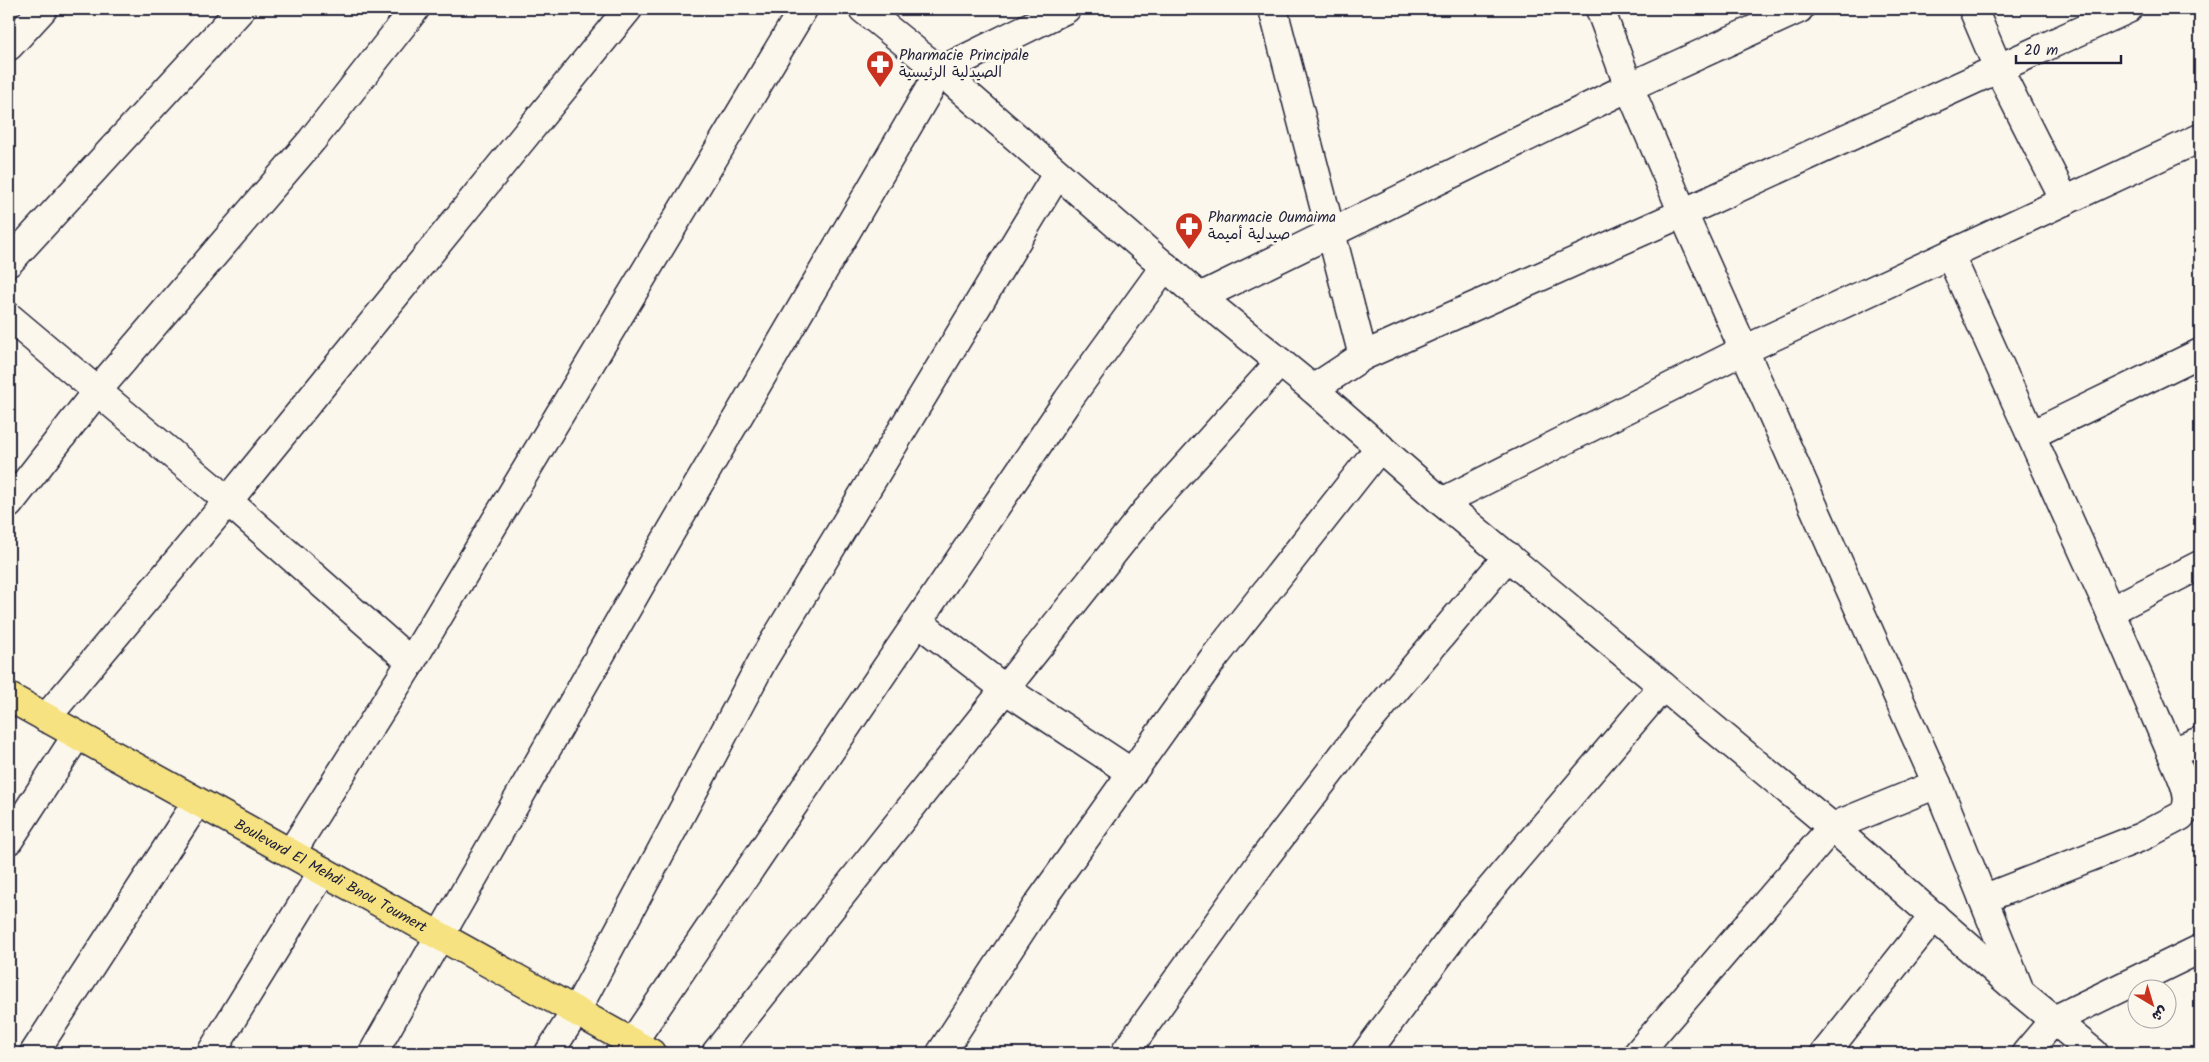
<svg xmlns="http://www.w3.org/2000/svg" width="2209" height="1062" viewBox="0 0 2209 1062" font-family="Kalam,'Playpen Sans Arabic',sans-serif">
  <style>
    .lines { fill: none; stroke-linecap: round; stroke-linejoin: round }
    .minor-casing { stroke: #22223b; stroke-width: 31 }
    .major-casing { stroke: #22223b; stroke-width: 31 }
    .minor { stroke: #fbf7ec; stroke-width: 28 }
    .major { stroke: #f6e281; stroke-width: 28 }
    .labels { text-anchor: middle; stroke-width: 5; stroke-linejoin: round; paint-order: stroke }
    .poi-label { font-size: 15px; fill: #22223b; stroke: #fbf7ec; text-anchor: start }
    .street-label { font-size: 15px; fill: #22223b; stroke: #fbf7ec }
  </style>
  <rect width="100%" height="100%" fill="#fbf7ec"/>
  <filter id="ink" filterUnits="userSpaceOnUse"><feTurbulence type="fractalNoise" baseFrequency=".02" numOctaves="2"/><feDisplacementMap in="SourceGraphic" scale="10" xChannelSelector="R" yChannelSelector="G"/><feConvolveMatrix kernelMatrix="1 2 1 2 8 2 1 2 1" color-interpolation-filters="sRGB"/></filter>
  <g filter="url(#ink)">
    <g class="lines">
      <g class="minor-casing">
        <g id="minor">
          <path d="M863 9 940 71 1200 297 1313 389 1442 502 1832 827 2021 993 2094 1053"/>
          <path d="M1273 9 1363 356"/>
          <path d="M1600 9 1629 87 1683 213 1937 784 2018 986"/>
          <path d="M1973 9 1998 68 2065 201"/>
          <path d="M9 46 43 9"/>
          <path d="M1950 255 2110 611 2171 752 2200 741"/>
          <path d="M9 262 241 9"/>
          <path d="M1200 297 1629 87 1799 9"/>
          <path d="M9 317 228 501 411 662"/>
          <path d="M1313 389 1363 356 1683 213 2128 9"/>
          <path d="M2031 435 2200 353"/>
          <path d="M1442 502 1744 350 2200 138"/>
          <path d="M9 504 97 391 312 140 415 9"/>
          <path d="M2110 611 2200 565"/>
          <path d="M918 622 1005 689 1132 773"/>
          <path d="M46 718 228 501 628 9"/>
          <path d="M9 840 77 735"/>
          <path d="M291 853 411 662 803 9"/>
          <path d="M1983 899 2141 837 2181 816C2198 801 2178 770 2171 752"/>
          <path d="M632 1043 1068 400 1165 266"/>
          <path d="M34 1053 197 802"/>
          <path d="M211 1053 323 871"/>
          <path d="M373 1053 659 552 940 71 1066 9"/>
          <path d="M549 1053 576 1011 763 660 1057 174"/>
          <path d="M716 1053 1147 510 1280 362"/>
          <path d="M941 1053 1037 906 1213 659 1380 447"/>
          <path d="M1125 1053 1265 857 1370 720 1508 556"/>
          <path d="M1366 1053 1471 912 1663 686"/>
          <path d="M1638 1053 1832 827 1937 784"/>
          <path d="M1825 1053 1934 916"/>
          <path d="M2026 1053 2054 1020 2200 949"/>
        </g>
      </g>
      <g class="major-casing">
        <g id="major">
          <path id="s1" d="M9 697 651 1053"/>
        </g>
      </g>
      <use href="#minor" class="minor"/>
      <use href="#major" class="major"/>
    </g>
  </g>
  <defs>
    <g id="pharmacy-pin" transform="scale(1.4375)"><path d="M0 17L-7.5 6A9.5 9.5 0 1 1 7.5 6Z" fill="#c8321e" stroke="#fbf7ec"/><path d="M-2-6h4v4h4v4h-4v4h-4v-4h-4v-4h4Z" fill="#fff"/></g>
  </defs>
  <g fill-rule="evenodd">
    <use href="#pharmacy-pin" x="880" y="64"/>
    <use href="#pharmacy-pin" x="1189" y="226"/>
  </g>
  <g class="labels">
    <g class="poi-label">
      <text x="899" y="60">Pharmacie Principale<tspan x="899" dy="17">الصيدلية الرئيسية</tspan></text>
      <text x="1208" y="222">Pharmacie Oumaima<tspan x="1208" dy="17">صيدلية أميمة</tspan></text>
    </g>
    <g class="street-label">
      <text dy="5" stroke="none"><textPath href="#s1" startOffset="368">Boulevard El Mehdi Bnou Toumert</textPath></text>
    </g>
  </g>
  <rect width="2209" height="1062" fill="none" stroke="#fbf7ec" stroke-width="30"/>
  <rect x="15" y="15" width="2179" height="1032" fill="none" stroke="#22223b" stroke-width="2" filter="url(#ink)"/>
  <g transform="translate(2152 1004) rotate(142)"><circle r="24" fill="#fbf7ec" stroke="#a4a2a5"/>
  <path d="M0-4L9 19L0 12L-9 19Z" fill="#c8321e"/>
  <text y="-8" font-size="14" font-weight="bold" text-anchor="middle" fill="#22223b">ش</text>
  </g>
  <path d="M2016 55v8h105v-8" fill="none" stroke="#22223b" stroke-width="2.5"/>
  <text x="2024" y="55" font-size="15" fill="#22223b" stroke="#fbf7ec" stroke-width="4" paint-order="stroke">20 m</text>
</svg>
